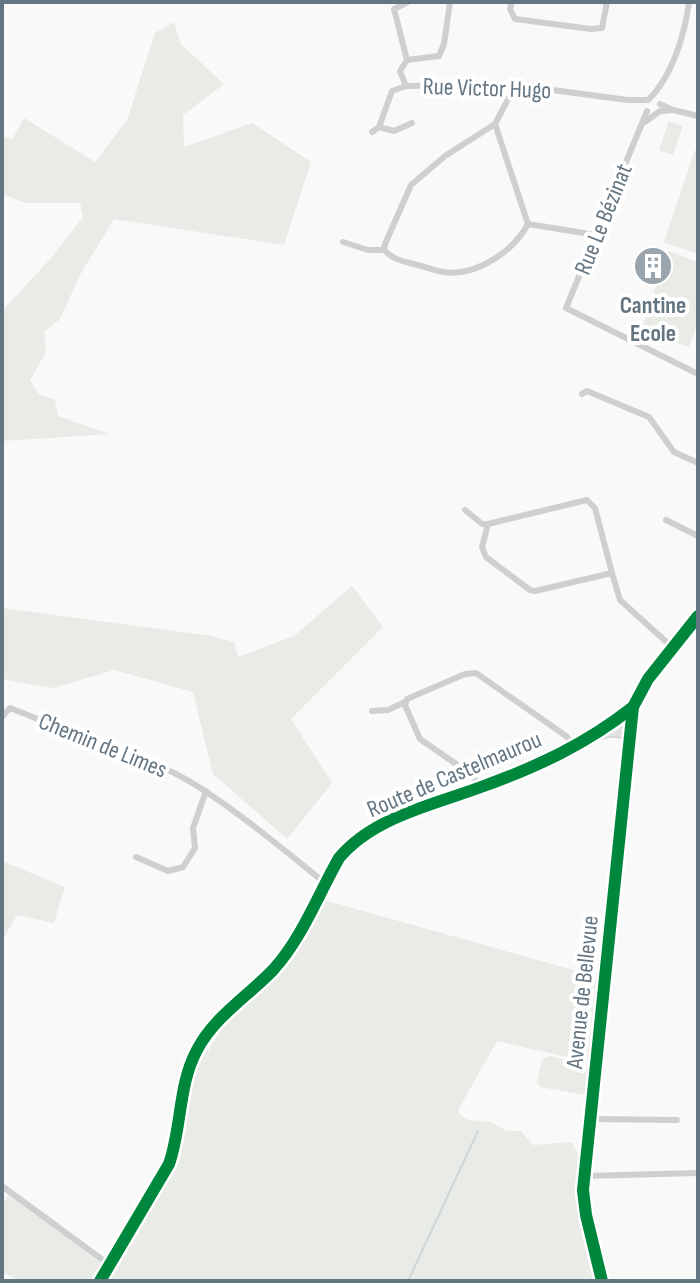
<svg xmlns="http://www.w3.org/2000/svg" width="700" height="1283" viewBox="0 0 700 1283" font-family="'Sofia Sans Condensed',sans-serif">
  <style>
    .green { fill: #e8ebe6 }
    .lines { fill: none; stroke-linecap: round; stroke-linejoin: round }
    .stream { stroke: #ced6d9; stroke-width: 2 }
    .secondary-casing { stroke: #d5d6d7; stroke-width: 13 }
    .street { stroke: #cecfd0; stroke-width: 6 }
    .secondary { stroke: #e1e2e2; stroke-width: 9 }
    .cycleway-casing { stroke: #fff; stroke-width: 17 }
    .cycleway { stroke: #00873e; stroke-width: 12 }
    .labels { text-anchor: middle; stroke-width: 8; stroke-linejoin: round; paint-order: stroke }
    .street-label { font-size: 24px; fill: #657683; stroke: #fff }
    .poi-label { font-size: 24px; font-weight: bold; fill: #657683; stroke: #fff }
  </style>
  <rect width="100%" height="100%" fill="#f9f9f9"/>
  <g class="green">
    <path d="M174 22 181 44 224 84 183 115 184 147 252 123 311 162 284 245 114 219 80 275 60 319 44 332 46 352 30 380 39 394 55 400 58 416 110 434 2 441V311L52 257 83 217 80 203H26L2 194V135L12 140 24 118 95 162 127 120 155 33Z"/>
    <path d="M669 121 683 126 673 155 659 150Z"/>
    <path d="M695 150 698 151V254L664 242Z"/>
    <path d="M668 251 698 262V322L689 347 641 330Z"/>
    <path d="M352 586 383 627 291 719 332 783 287 839 213 774 193 692 114 670 53 688 2 679V608L212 636 234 642 238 657 294 636Z"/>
    <path d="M2 861 65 887 54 923 17 915 2 941Z"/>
    <path d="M324 900 602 978 592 1059 588 1062 497 1041 458 1110 461 1116 468 1120 491 1122 507 1131H521L533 1145 572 1142 580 1158 577 1191 579 1211 593 1271H596L598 1281H104C128 1246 168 1184 180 1144 190 1114 189 1082 200 1052L209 1050C222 1021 251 1003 272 980 294 956 308 928 324 900Z"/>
    <path d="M549 1056 586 1064 590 1072 586 1095 540 1087 537 1082 542 1059Z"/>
    <path d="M10 1194 105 1266 96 1281H19L2 1272V1204Z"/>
  </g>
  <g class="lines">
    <path class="stream" d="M408 1281 478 1131"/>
    <g class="secondary-casing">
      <g id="secondary">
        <path d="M603 733 611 731 630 733"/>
        <path d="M100 1281 169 1164C182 1127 178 1085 197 1050 214 1017 248 996 273 970 302 938 318 895 339 858 373 817 433 805 481 787 537 767 586 744 633 707"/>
        <path d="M602 1281 586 1215 583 1190 633 707 648 679 698 616"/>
      </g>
    </g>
    <g class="street">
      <path d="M512 2 510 9 515 19 591 29 602 28 607 2"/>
      <path d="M407 60 394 9 408 2"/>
      <path d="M406 86 400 71 407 60 439 56 444 44 450 2"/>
      <path d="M660 104 673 110 698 116"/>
      <path d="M647 111 566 308 698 374"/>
      <path d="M645 122 660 111 673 110"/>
      <path d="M495 124 528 224C513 252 475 277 443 272 435 271 426 267 418 265 405 262 393 260 384 250L385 244 411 185 445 156 495 124 515 86"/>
      <path d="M379 127 394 131 412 123"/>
      <path d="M372 132 379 127 392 91 406 86 507 84 628 100H648C672 77 685 34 689 2"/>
      <path d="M528 224 596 235"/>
      <path d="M343 242 368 250H384"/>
      <path d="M582 394 587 391 649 417 674 452 698 463"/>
      <path d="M465 510 482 524H488"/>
      <path d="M666 520 698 536"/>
      <path d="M612 573 595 508 587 500 488 524 482 547 486 557 530 590 535 591 612 573 620 600 672 647"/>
      <path d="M372 711 388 710 405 702"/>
      <path d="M2 717 10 708 111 748 130 762C173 752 289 855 325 883"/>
      <path d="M479 788 472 775 420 739 405 705 407 699 465 674 476 673 566 736 575 747"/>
      <path d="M136 857 168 871 183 867 195 848 193 828 206 791"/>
      <path d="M591 1119 677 1120"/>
      <path d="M584 1176 698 1173"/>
      <path d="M2 1186 111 1266"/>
    </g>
    <use href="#secondary" class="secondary"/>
    <g class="cycleway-casing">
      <g id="cycleway">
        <path d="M100 1281 169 1164C182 1127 178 1085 197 1050 214 1017 248 996 273 970 302 938 318 895 339 858 373 817 433 805 481 787 537 767 586 744 633 707"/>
        <path d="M602 1281 586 1215 583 1190 633 707 648 679 698 616"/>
      </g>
    </g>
    <use href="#cycleway" class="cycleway"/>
  </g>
  <defs>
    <g id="building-disc" transform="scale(2)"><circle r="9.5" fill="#99a4ac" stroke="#fff"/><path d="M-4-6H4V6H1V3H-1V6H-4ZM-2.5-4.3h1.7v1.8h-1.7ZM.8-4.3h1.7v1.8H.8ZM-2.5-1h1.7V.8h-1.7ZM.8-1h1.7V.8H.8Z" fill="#fff"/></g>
  </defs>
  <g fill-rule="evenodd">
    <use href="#building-disc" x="653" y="266"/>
  </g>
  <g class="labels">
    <g class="street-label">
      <text transform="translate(487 88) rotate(2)" y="8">Rue Victor Hugo</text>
      <text transform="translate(603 219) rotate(-68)" y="8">Rue Le Bézinat</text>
      <text transform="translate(103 745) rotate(22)" y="8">Chemin de Limes</text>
      <text transform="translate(454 774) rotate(-23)" y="8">Route de Castelmaurou</text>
      <text transform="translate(582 992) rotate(-84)" y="8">Avenue de Bellevue</text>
    </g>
    <g class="poi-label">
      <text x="653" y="313">Cantine<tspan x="653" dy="28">Ecole</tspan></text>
    </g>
  </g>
  <rect width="700" height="1283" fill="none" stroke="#657683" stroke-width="8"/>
</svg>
